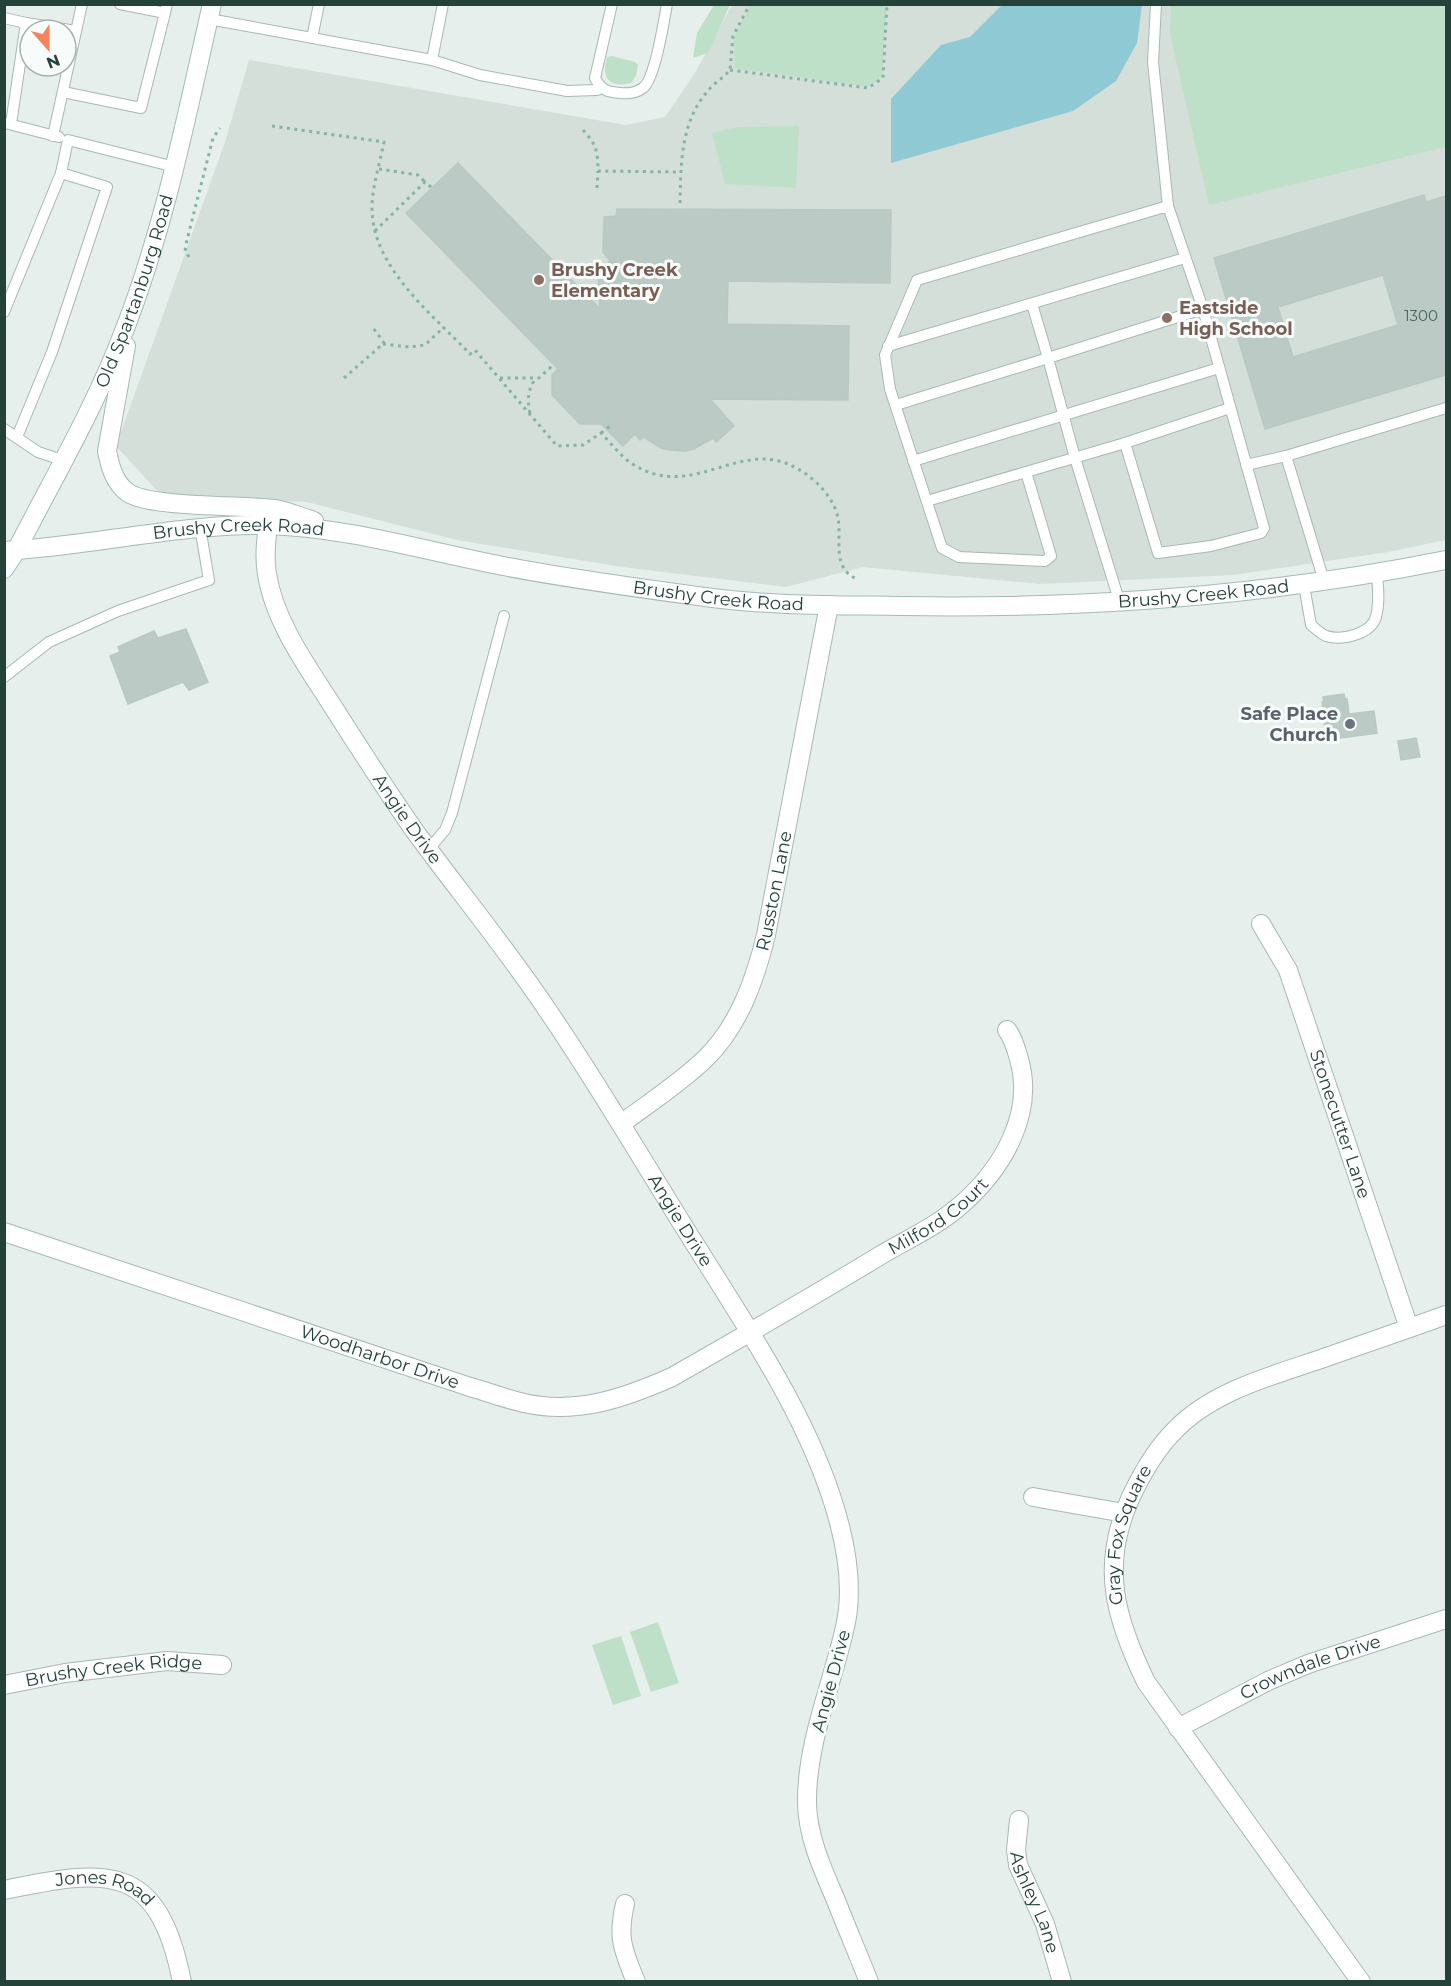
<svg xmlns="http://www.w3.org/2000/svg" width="1451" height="1986" viewBox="0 0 1451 1986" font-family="Montserrat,sans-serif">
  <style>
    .built { fill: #d4dfda }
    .green { fill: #bfe0c8 }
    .water { fill: #8ec9d4 }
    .building { fill: #bbcac4; stroke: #b8c9c2; stroke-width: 1.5; fill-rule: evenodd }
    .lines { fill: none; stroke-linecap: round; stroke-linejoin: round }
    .lane-casing { stroke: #a8b8b2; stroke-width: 12 }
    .street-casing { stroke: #a8b8b2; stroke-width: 20 }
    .secondary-casing { stroke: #a4bbb3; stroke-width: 20 }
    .path { stroke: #86b3a5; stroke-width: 3; stroke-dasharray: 3 4.5; stroke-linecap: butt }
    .lane { stroke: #fff; stroke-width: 10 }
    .street { stroke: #fff; stroke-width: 18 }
    .secondary { stroke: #fff; stroke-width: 18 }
    .education-dot { fill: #8d6e63; stroke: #f7fbf9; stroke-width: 2 }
    .worship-dot { fill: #6b7280; stroke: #f7fbf9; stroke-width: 2 }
    .labels { text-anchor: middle; stroke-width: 6; stroke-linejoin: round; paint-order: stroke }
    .number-label { font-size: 15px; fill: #4a645c }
    .education-label { font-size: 18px; font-weight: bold; fill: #785e54; stroke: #f7fbf9; text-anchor: start }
    .street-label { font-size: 18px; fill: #24423a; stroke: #f7fbf9 }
    .worship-label { font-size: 18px; font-weight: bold; fill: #5b616d; stroke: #f7fbf9; text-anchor: end }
  </style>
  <rect width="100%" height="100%" fill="#e6efeb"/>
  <path class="built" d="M732 5H1446V540L1388 552 1233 575 1040 584 863 567 786 587 622 567 457 540 307 502 161 495 116 446 225 142 249 60 626 125 665 117 695 73Z"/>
  <g class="green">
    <path d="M750 4 887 5 882 77 868 87 735 68 734 38Z"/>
    <path d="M714 5H730L708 53 693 58 697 33Z"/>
    <path d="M1171 5H1443L1446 9V147L1209 205 1170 34Z"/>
    <path d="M612 56 635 62 638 65 636 76 631 83C609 88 601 78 607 57Z"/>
    <path d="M799 126 796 188 725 184 712 133 737 127Z"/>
    <path d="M658 1622 679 1683 651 1692 630 1632Z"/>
    <path d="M621 1636 641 1696 613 1705 592 1645Z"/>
  </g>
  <path class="water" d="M1002 5H1142L1137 43 1116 81 1073 111 891 163V99L941 45 970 37Z"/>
  <g class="building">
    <path d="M458 163 600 309 598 271 610 261 603 252 604 217 616 216 617 209 891 210 890 283 728 281 727 324 849 326 848 400 710 399 734 426 716 442 713 438 694 449 685 451 669 450 661 448 644 437 640 440 635 434 623 446 601 424H580L552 395V375L558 369 406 213Z"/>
    <path d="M1424 195 1426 202 1446 196V375L1265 429 1214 258ZM1383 275 1398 325 1293 357 1278 307Z"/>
    <path d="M186 629 208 682 189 690 183 682 128 704 110 656 120 652 118 647 154 631 158 638Z"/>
    <path d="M1344 694 1345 699H1347L1349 714 1374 711 1377 733 1326 740 1322 702H1324L1323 697Z"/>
    <path d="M1416 738 1420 757 1401 760 1398 741Z"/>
  </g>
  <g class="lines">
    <g class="lane-casing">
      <g id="lane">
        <path d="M120 4 165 13 167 4"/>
        <path d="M612 4 595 78C601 90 607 92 620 93 628 94 636 93 643 88 655 79 664 21 667 4"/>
        <path d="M1156 4 1153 62 1168 206"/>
        <path d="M4 18 26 23 11 124"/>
        <path d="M209 19 432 60 443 4"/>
        <path d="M26 23 76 31"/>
        <path d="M312 38 319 4"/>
        <path d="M432 60 480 75 567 91 597 90 600 88"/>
        <path d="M63 92 141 108 165 13"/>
        <path d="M5 123 59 137"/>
        <path d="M53 136 82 4"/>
        <path d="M61 173 68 140 175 167"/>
        <path d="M4 312 61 173 107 187 52 352 17 437"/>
        <path d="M888 346 1185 258"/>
        <path d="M896 405 1048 358 1032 304"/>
        <path d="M4 429 38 452 62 460"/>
        <path d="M1125 443 1230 408"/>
        <path d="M913 461 1219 368"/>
        <path d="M1246 465 1286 456"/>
        <path d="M927 501 1026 472"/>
        <path d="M1324 581 1286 456 1446 408"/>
        <path d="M1304 585 1311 625C1315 628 1321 634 1326 636 1342 641 1371 634 1376 617 1380 603 1378 588 1377 574"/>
        <path d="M1119 600 1075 458 1048 358 1203 309 1264 528 1261 533 1211 546 1158 553 1125 443 1026 472 1051 556 1045 561 959 557 942 548 890 389 885 355 917 280 1168 206 1203 309"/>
        <path d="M4 677 49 642 118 611 209 580 200 527"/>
        <path d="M429 849 445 830 452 813 504 616"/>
      </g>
    </g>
    <g class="street-casing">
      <g id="street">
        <path id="s1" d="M268 525C266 541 264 558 267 574 274 619 304 662 328 699 356 743 384 787 414 830 458 890 505 947 546 1008 588 1069 626 1133 665 1196 702 1257 742 1316 777 1378 815 1445 863 1550 845 1627 832 1685 806 1744 807 1804 808 1837 822 1868 835 1898 846 1926 858 1954 869 1982"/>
        <path id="s2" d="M1261 924 1288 970 1409 1328"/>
        <path id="s3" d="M621 1124C649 1103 680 1083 705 1059 739 1026 755 980 766 935L829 605"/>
        <path id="s4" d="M4 1232 470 1387C488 1392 506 1399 524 1403 576 1415 625 1398 672 1377 742 1337 812 1297 881 1255 908 1239 939 1225 962 1204 1002 1169 1035 1114 1019 1059 1016 1049 1014 1039 1007 1030"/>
        <path d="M1033 1497 1124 1513"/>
        <path id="s5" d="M4 1685 65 1673 167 1661 222 1665"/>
        <path id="s6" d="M1178 1728 1268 1681 1308 1664 1446 1619"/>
        <path id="s7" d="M1019 1820 1016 1850 1018 1865 1045 1924 1062 1982"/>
        <path id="s8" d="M4 1890C109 1868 158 1862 182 1982"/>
        <path d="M625 1904C617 1938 623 1950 636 1982"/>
        <path id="s9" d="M1361 1982 1146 1682C1115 1618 1100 1566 1130 1499 1142 1473 1155 1450 1175 1430 1213 1391 1271 1376 1321 1359 1363 1344 1405 1330 1446 1315"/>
      </g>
    </g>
    <g class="secondary-casing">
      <g id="secondary">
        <path d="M126 346 107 451C110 466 114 482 127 492 148 508 243 505 274 509 287 511 301 517 314 521"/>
        <path id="s10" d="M4 551C92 546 178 524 266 525 346 527 425 551 503 566 570 579 638 588 705 597 770 606 837 605 902 606 1085 609 1267 596 1446 560"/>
        <path id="s11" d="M4 569 16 551C54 477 97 404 126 326 166 222 187 113 212 4"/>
      </g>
    </g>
    <g class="path">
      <path d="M730 70 868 88 883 78 887 4"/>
      <path d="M272 126 384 142C380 162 373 184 372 205 370 266 432 314 470 354L475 350 557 446 583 445 601 433C612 444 622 458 634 465 695 502 741 435 798 469 816 479 834 498 838 518 842 540 831 568 857 579"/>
      <path d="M583 130C596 144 598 151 598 171L680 172"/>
      <path d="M379 169 418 175 425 182"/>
      <path d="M597 188 598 171"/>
      <path d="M680 203C681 164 680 124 707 92 713 84 723 78 730 70L733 36 750 4"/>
      <path d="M375 231 425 182 432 188"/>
      <path d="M189 257 185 251 187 240 213 138 220 128"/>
      <path d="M383 344 410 347 425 345 444 327"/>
      <path d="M344 378 384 343 374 329"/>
      <path d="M500 378H539L553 365"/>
      <path d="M530 413C527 399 528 389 536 378"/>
      <path d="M601 433 610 426"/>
    </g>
    <use href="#lane" class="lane"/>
    <use href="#street" class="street"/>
    <use href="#secondary" class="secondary"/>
  </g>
  <g class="education-dot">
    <circle cx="539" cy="280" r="6"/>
    <circle cx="1167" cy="318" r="6"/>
  </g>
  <circle class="worship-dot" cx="1350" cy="724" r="6"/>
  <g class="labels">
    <g class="number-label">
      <text x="1421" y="321">1300</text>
    </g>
    <g class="education-label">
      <text x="551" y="276">Brushy Creek<tspan x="551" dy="21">Elementary</tspan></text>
      <text x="1179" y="314">Eastside<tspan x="1179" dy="21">High School</tspan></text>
    </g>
    <g class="street-label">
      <text dy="6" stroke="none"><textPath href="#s11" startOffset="308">Old Spartanburg Road</textPath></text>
      <text dy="6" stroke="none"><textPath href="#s10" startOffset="236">Brushy Creek Road</textPath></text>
      <text dy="6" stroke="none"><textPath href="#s10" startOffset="1208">Brushy Creek Road</textPath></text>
      <text dy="6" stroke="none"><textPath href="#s10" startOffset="722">Brushy Creek Road</textPath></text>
      <text dy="6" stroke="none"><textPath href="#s1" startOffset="333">Angie Drive</textPath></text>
      <text dy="6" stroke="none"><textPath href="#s3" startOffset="291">Russton Lane</textPath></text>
      <text dy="6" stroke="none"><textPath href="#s2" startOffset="216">Stonecutter Lane</textPath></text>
      <text dy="6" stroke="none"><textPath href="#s4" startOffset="1012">Milford Court</textPath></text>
      <text dy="6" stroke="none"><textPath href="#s1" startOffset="819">Angie Drive</textPath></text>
      <text dy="6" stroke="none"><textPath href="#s4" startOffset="396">Woodharbor Drive</textPath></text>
      <text dy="6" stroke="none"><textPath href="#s9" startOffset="524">Gray Fox Square</textPath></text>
      <text dy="6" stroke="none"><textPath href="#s6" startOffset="146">Crowndale Drive</textPath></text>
      <text dy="6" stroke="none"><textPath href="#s5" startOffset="111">Brushy Creek Ridge</textPath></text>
      <text transform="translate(831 1681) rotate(-75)" y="6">Angie Drive</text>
      <text dy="6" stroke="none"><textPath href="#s8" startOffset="104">Jones Road</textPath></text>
      <text dy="6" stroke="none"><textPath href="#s7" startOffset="86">Ashley Lane</textPath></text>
    </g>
    <g class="worship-label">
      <text x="1338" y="720">Safe Place<tspan x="1338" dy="21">Church</tspan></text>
    </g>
  </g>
  <rect width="1451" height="1986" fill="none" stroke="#24423a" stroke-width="12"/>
  <g transform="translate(48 48) rotate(159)"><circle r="28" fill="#f7fbf9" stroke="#a3b1ad" stroke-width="1.5"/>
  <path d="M0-4.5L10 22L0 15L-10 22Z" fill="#f4845f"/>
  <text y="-9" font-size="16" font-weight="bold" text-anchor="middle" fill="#24423a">N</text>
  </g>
</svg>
